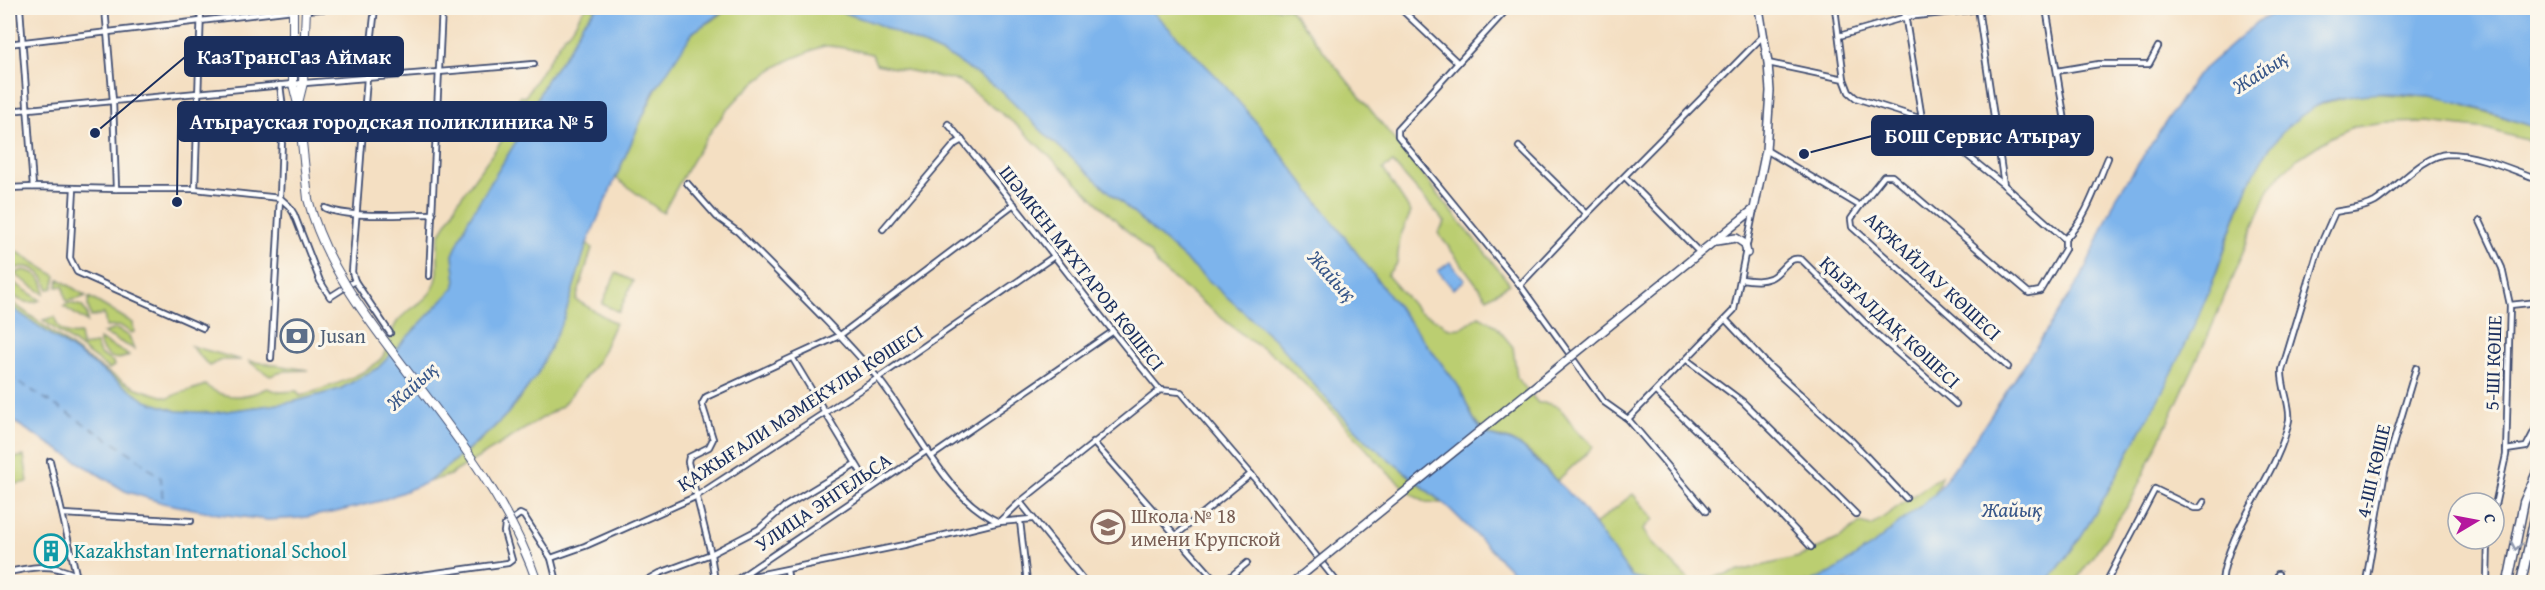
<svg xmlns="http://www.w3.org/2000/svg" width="2545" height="590" viewBox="0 0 2545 590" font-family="'Gentium Book Plus',serif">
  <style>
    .green { fill: #bbce71; stroke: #6b7e68; stroke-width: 1.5 }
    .water { fill: #7db4ec; stroke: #4c72a5; stroke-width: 1.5 }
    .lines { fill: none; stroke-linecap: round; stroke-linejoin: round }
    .ferry { stroke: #385789; stroke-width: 1.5; stroke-dasharray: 8 6; stroke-linecap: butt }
    .street-casing { stroke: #3c496d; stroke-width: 8 }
    .secondary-casing { stroke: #3c496d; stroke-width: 10 }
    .primary-casing { stroke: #3c496d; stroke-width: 10 }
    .highway-casing { stroke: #3c496d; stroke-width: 11 }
    .street { stroke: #fff; stroke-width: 4.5 }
    .secondary { stroke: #fff; stroke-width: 7 }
    .primary { stroke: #fff; stroke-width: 8 }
    .highway { stroke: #fff; stroke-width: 8 }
    .secondary-bridge-casing { stroke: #3c496d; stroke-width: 10; stroke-linecap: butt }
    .primary-bridge-casing { stroke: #3c496d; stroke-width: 10; stroke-linecap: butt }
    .secondary-bridge { stroke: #fff; stroke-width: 7 }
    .primary-bridge { stroke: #fff; stroke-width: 8 }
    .oneway { stroke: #8d97ae }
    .labels { text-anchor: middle; stroke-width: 6; stroke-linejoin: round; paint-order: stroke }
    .street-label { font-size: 20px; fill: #1b2f5e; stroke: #fbf7ec }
    .service-label { font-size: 20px; fill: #4e5e75; stroke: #fbf7ec; text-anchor: start }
    .education-label { font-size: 20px; fill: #785e54; stroke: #fbf7ec; text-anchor: start }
    .culture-label { font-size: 20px; fill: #0d838f; stroke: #fbf7ec; text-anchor: start }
    .water-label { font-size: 21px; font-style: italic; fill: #385789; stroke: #fbf7ec }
    .leader { fill: none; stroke: #1b2f5e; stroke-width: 2 }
    .callout-dot { fill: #1b2f5e; stroke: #fbf7ec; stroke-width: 2 }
    .callout { fill: #1b2f5e; stroke: #1b2f5e; stroke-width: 2 }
    .callout-label { font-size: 21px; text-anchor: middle; font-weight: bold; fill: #fff }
  </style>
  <rect width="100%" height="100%" fill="#fbf7ec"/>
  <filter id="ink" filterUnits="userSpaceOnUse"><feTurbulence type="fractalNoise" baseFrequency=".0167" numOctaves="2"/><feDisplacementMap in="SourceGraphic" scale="12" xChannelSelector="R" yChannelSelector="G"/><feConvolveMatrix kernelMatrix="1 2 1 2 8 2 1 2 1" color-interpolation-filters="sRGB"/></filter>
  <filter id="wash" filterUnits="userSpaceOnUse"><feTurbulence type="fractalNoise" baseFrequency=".008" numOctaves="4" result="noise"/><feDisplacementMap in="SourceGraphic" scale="24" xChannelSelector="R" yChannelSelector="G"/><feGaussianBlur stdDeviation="1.35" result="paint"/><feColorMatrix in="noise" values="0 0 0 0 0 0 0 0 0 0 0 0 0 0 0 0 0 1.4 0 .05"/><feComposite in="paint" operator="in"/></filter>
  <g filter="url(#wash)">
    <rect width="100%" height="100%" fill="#f4dfc2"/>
    <g class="green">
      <path d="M585 8H597L583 23 566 54 547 79 514 145 468 220 453 255 456 281 454 288 378 368 340 389 293 402 213 413 177 411 146 401 8 305V300C49 327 85 362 130 385 142 391 156 394 169 398 179 391 193 391 205 385 224 400 245 399 267 388L279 392 297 391 300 396C322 389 370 375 383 356 389 346 390 332 397 322 406 309 425 304 434 287 442 270 435 254 439 237 443 224 453 217 456 204L503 139 520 96 525 97 565 35C575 29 577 17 585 8Z"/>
      <path d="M728 8H830L875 23 952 58 975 71 999 89 1047 136 1274 339 1333 406 1368 442 1442 503 1425 502 1414 496 1389 474 1320 398 1275 356 1249 340 1159 267 1150 253 1019 127 959 81 876 64 872 54C858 51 841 46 827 46 819 46 809 52 801 55 733 80 696 152 663 213L616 178C637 130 656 81 688 38 699 24 717 21 728 8Z"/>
      <path d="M1149 8H1289L1510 284 1487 298 1438 233 1445 222 1393 163 1383 169 1411 212 1400 237 1397 263 1387 275 1419 312 1439 321 1449 329 1461 328 1479 316 1495 325 1513 347 1517 378 1538 403C1563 402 1563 414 1577 431 1582 438 1588 437 1593 447L1557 481C1544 468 1529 448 1512 441 1502 436 1489 438 1481 429 1469 416 1467 399 1457 384L1262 129 1218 78Z"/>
      <path d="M2368 93 2441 98 2537 128V143L2487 129 2427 122 2388 123 2353 127 2331 137 2297 159 2282 173 2269 189 2208 336 2131 501 2075 582H2047C2078 546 2102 503 2125 460 2156 403 2185 346 2211 286 2235 230 2245 163 2293 121 2314 102 2342 98 2368 93Z"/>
      <path d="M587 243 592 248 576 300 615 323 598 361 562 406 450 475 428 482C455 460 485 439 508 413 551 365 568 304 587 243Z"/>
      <path d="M8 246 56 276 53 288 48 289C45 273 30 262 15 269L8 258Z"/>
      <path d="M23 270C37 272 46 280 44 294L14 274Z"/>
      <path d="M616 273 633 281 619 312 602 304Z"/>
      <path d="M59 279 86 296 78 299 66 301 63 286 57 287Z"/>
      <path d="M10 280 40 300C25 307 7 297 10 280Z"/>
      <path d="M89 297 133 323 134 332 131 333 121 326 106 327 104 314 91 317 88 306Z"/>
      <path d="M69 303 82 306 87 314V322L63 306Z"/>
      <path d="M55 317C57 331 67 336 80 334L82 346 96 344 100 354 113 362 114 366 109 369 43 320Z"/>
      <path d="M116 329 129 336 134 349 103 333Z"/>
      <path d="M99 339 129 355C115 364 101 355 99 339Z"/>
      <path d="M191 346 241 360H221L209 366Z"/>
      <path d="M248 361 308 370 285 371 270 376Z"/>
      <path d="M24 456 28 482 16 484 12 458Z"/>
      <path d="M1941 476 1935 494 1874 544 1831 573 1810 582H1693L1799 557 1840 538 1860 523 1871 526Z"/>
      <path d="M1633 494 1654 519 1643 529 1651 542 1691 582H1650L1633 578 1593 526Z"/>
    </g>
    <g class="water">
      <path d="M597 8H728L693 32 653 93 587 243 565 316 537 375 508 413 491 430 428 482 380 501 336 512 300 518 268 520 219 514 163 503 125 491 8 418V305L146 401 177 411 213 413 293 402 340 389 378 368 454 288 456 281 453 255 468 220 514 145 547 79 566 54 583 23Z"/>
      <path d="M830 8H1149L1218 78 1262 129 1457 384C1467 399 1469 419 1483 431 1495 441 1511 437 1523 448L1577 501 1631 576 1650 582H1523L1449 508 1368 442 1333 406 1274 339 1047 136 999 89 952 58 875 23Z"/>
      <path d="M2289 8H2537V128C2477 107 2412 84 2347 97 2340 98 2332 99 2325 102 2254 133 2238 215 2213 281 2204 305 2193 328 2182 352 2167 386 2147 419 2129 452 2105 497 2080 544 2047 582H1810L1831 573 1874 544 1935 494 1978 435 2081 278 2117 196 2196 76 2260 20Z"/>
      <path d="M1450 262 1465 280 1453 289 1438 271Z"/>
    </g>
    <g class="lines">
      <path class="ferry" d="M8 375 133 455 161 478 163 503"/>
    </g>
  </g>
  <g filter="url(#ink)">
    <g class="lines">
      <g class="street-casing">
        <g id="street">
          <path d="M20 8 33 187"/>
          <path d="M105 8 113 101 116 189"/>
          <path d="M375 8 367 78 352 272 355 281 390 333"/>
          <path d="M1400 8 1458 63"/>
          <path d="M1508 8 1398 129V136L1520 285 1604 402 1628 419 1706 511"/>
          <path d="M1835 8 1844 79"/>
          <path d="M1904 8 1922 119"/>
          <path d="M1978 8 2004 185"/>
          <path d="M2046 8 2066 127"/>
          <path d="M306 10 335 8"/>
          <path d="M1839 36 1906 17 1990 8"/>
          <path d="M8 44 293 10"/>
          <path d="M1768 63 1844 79 1849 92 1856 98 1922 119 2004 185 2065 239"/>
          <path d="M2057 71 2099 64H2149L2158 47"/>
          <path d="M8 111 293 84 534 64"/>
          <path d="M948 124C1022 210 1088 303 1160 390L1181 392 1251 474 1337 582"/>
          <path d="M1519 147 1587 214"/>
          <path d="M1766 150 1860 206 1851 219 1852 227 2008 367"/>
          <path d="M1625 177 1700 253"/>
          <path d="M687 183 717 217 738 232C785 280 834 326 877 377 915 422 943 497 999 522L1020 502 1160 390"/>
          <path d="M8 188 33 187 116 189H195L280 198 289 206 294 214 320 281 330 297 355 281"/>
          <path d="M74 188 70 258 77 272 203 328"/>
          <path d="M195 189 201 8"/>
          <path d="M1860 206 1884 176H1892L2029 293 2040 291 2065 249V239"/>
          <path d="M325 208C350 219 404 214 433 214"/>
          <path d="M2480 221 2502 268 2510 305 2506 455 2494 510"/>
          <path d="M883 229 955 144 962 140"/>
          <path d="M2065 239C2087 218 2096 186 2108 158"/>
          <path d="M429 276 442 8"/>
          <path d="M1741 279C1751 280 1760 282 1770 278 1782 273 1788 254 1802 260L1876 334 1956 404"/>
          <path d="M1520 285 1587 214 1764 35"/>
          <path d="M2510 305 2538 302"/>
          <path d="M1726 320 1768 365 1850 439 1906 498"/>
          <path d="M271 358 280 198 283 108 280 85"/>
          <path d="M793 359 870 487"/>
          <path d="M1687 360 1743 402 1856 514"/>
          <path d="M1656 392 1744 476 1811 547"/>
          <path d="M1628 419 1734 310 1754 209"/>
          <path d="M1093 442 1217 582"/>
          <path d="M2506 450 2526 447 2538 424"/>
          <path d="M932 456 1112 332"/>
          <path d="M50 461 76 574"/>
          <path d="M1020 502 1085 582"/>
          <path d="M63 514 191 521"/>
          <path d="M1020 521 1027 582"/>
          <path d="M1175 536 1251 474"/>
          <path d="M551 558 557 582"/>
          <path d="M2526 558 2538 557"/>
          <path d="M787 570 789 582"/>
          <path d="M8 572C49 564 53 564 91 582"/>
          <path d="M739 578 928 450"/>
          <path d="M372 582 508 563 512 560 504 532 505 525 520 514 524 516 551 558 585 546 695 497 878 378 1053 257"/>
          <path d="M644 582 660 573 711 554 759 529 784 507 855 464"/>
          <path d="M715 582 711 554 688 462 689 457 709 447 713 439 702 404 706 397 839 336 1014 204"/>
          <path d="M724 582 904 545 999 522 1032 519"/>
          <path d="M1069 582 1082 580"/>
          <path d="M1224 582 1247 563"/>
          <path d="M2108 582 2109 577 2155 489 2194 508H2200L2204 502"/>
          <path d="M2222 582C2227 529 2279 474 2289 420 2291 405 2281 387 2282 370L2319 248 2335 212C2348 209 2363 209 2375 202 2396 189 2423 155 2448 154 2478 154 2510 169 2538 179"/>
          <path d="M2277 582 2278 574"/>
          <path d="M2366 582 2385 471 2416 368"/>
          <path d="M2487 582 2488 539"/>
        </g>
      </g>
      <g class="secondary-casing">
        <g id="secondary">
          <path d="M1717 241 1736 238 1745 244 1747 253"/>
          <path d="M1592 340 1754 209 1766 150 1770 91 1768 63 1759 8"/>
          <path d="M1293 582 1307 571"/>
        </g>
      </g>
      <g class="primary-casing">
        <g id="primary">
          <path d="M293 8V84L298 104 308 199"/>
          <path d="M298 103 303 83 306 8"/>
        </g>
      </g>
      <g class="highway-casing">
        <g id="highway">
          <path d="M2508 582 2524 502 2538 470"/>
          <path d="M2521 582 2538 504"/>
        </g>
      </g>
      <use href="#street" class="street"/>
      <use href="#secondary" class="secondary"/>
      <use href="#primary" class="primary"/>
      <use href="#highway" class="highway"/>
      <g class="secondary-bridge-casing">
        <path id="secondary-bridge" d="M1307 571 1592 340"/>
      </g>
      <g class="primary-bridge-casing">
        <path id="primary-bridge" d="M308 199C325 265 366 317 407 371 456 435 511 505 537 582"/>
      </g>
      <use href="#secondary-bridge" class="secondary-bridge"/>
      <use href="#primary-bridge" class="primary-bridge"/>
    </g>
    <defs><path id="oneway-chevron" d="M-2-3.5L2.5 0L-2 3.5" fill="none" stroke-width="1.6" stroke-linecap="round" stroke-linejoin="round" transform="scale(1.5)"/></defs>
    <use class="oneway" href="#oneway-chevron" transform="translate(2516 546) rotate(100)"/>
  </g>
  <defs>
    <g id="bank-ring" transform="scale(1.725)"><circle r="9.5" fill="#fbf7ec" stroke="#5c6f8a" stroke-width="1.5"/><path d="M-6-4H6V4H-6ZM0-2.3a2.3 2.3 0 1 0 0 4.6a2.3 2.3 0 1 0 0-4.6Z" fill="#5c6f8a"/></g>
    <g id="school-ring" transform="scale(1.725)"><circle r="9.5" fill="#fbf7ec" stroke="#8d6e63" stroke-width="1.5"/><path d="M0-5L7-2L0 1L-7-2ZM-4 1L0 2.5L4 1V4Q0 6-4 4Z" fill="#8d6e63"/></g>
    <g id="building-ring" transform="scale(1.725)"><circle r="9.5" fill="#fbf7ec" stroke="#0f9aa8" stroke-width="1.5"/><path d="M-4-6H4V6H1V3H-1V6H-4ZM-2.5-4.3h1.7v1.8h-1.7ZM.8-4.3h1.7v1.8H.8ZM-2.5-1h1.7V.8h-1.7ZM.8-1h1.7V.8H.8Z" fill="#0f9aa8"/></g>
  </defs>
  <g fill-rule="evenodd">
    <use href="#bank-ring" x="297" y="336"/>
    <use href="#school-ring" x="1108" y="527"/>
    <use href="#building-ring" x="51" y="551"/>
  </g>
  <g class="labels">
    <g class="street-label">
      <text transform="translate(1082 268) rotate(52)" y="7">ШӘМКЕН МҰХТАРОВ КӨШЕСІ</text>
      <text transform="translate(1933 276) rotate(43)" y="7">АҚЖАЙЛАУ КӨШЕСІ</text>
      <text transform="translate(1890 322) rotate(43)" y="7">ҚЫЗҒАЛДАҚ КӨШЕСІ</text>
      <text transform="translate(2493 363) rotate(-88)" y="7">5-ШI КӨШЕ</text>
      <text transform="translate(800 408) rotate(-33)" y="7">ҚАЖЫҒАЛИ МӘМЕКҰЛЫ КӨШЕСІ</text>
      <text transform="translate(2373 471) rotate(-77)" y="7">4-ШI КӨШЕ</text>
      <text transform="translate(823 502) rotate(-34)" y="7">УЛИЦА ЭНГЕЛЬСА</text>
    </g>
    <g class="service-label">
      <text x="320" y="343">Jusan</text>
    </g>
    <g class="education-label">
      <text x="1131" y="523">Школа № 18<tspan x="1131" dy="23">имени Крупской</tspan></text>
    </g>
    <g class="culture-label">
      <text x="74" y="558">Kazakhstan International School</text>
    </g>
    <g class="water-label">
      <text transform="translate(2260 72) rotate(-33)" y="7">Жайық</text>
      <text transform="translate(1332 276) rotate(48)" y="7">Жайық</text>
      <text transform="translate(412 386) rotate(-42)" y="7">Жайық</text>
      <text x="2012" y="517">Жайық</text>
    </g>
  </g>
  <path class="leader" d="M95 133L185 57M177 202L178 122M1804 154L1872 136"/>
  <g class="callout-dot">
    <circle cx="95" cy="133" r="6"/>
    <circle cx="177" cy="202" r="6"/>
    <circle cx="1804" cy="154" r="6"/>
  </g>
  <g class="callout">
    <rect x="185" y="37" width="218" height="39" rx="6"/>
    <rect x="178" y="102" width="428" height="39" rx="6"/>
    <rect x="1872" y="116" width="221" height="39" rx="6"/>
  </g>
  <g class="callout-label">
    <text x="294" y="64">КазТрансГаз Аймак</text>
    <text x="392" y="129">Атырауская городская поликлиника № 5</text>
    <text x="1983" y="143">БОШ Сервис Атырау</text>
  </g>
  <rect width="2545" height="590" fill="none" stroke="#fbf7ec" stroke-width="30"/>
  <g transform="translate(2476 521) rotate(80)"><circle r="28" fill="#fbf7ec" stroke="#a1a7b3" stroke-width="1.5"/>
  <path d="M0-4.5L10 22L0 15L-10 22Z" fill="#b5179e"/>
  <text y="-9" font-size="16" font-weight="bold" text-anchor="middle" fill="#1b2f5e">С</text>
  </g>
</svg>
